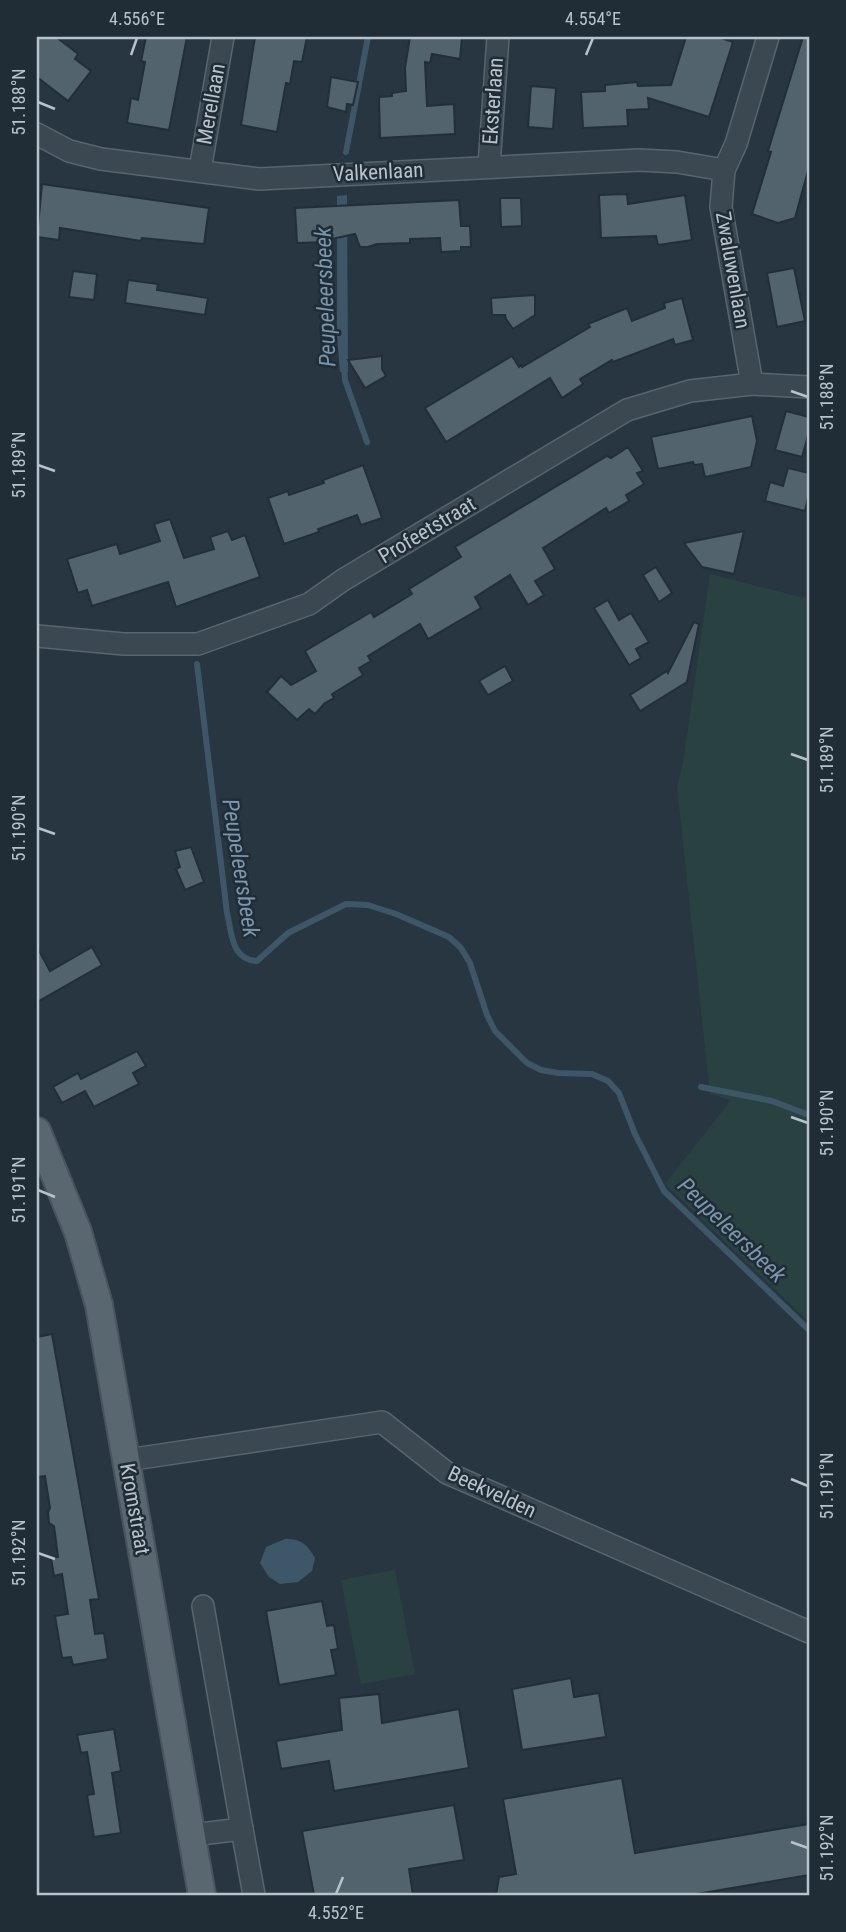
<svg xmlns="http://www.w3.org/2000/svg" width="846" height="1932" viewBox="0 0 846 1932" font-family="'Roboto Condensed',sans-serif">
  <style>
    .green { fill: #294241 }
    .water { fill: #3d5769 }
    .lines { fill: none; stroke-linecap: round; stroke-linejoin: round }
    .stream { stroke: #3d5769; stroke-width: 6 }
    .building { fill: #52636e; stroke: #222e38; stroke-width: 2 }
    .minor-casing { stroke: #59656e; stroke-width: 24 }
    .major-casing { stroke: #48535d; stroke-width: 30 }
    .minor { stroke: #3b4751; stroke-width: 21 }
    .major { stroke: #596771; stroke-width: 26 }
    .ticks { fill: none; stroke: #b8c2cb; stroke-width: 2.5 }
    .labels { text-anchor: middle; stroke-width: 5; stroke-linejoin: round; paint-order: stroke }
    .street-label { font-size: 21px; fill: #b8c2cb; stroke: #202c36 }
    .water-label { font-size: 23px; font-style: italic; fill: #7997ad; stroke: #202c36 }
    .neatline { fill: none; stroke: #b8c2cb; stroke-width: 2.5 }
    .ticks-label { font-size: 18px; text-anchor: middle; fill: #b8c2cb }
  </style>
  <rect width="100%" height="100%" fill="#273641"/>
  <g class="green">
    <path d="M710 574 809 599V1322L665 1184 731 1100 710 1094 677 787 683 763Z"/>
    <path d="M395 1570 415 1674 361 1684 341 1580Z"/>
  </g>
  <g class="water">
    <path d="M347 195 348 372H340L337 335V196Z"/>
    <path d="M285 1539C301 1539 307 1544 315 1558L312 1571 298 1582 280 1584 269 1577 260 1563 266 1547Z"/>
  </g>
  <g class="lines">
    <g class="stream">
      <path d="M346 152 368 37"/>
      <path d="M344 366 345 380 367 442"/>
      <path d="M197 664 227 913C232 933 231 960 257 961L288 933 346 904 368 905 396 914 449 937 461 948 470 963 487 1015 495 1031 527 1063 541 1070 558 1073 592 1074 608 1081 619 1093 635 1134 664 1191 809 1330"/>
      <path d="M701 1087 772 1101 809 1115"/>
    </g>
  </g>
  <g class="building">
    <path d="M37 37H56L77 53 78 54 75 59 91 71 68 101 37 77Z"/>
    <path d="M146 37H187L169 130 127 123 131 98 138 100 145 62 141 61Z"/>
    <path d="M255 37H307L302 62 294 61 290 84 286 83 277 132 241 125Z"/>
    <path d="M410 37H462L460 59 432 54 430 63 425 62 427 106 454 104 455 134 380 138 379 97 392 96V93L406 91 405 68Z"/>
    <path d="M686 37H718L733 42 709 117 648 98 649 109 627 110 628 126 583 128 581 92 605 91V85L637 82 638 86 671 85Z"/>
    <path d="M803 37H809V167L795 218 778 223 752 214 771 152 768 151Z"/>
    <path d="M331 77 358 82 353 105 347 104 346 112 327 107Z"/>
    <path d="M531 86 556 88 553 129 528 127Z"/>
    <path d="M42 184 209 208 204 244 142 238 141 241 60 228 59 240 37 237Z"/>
    <path d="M627 194 628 204 685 195 692 240 658 245 656 236 601 238 599 195Z"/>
    <path d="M500 198H521L522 226 501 227Z"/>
    <path d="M459 200 461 226H470L471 247H461V251L441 252 440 238 410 239V243L377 244 368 247H360L355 234 327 240V242L297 243 295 208Z"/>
    <path d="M794 268 805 321 777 327 767 273Z"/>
    <path d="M73 271 97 274 94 300 69 297Z"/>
    <path d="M128 280 158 284 157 290 208 298 205 315 125 303Z"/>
    <path d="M535 295V315L513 329 506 319 505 315H492L491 298Z"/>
    <path d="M682 298 693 340 675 345 673 339 613 362 612 360 580 379 583 384 562 398 550 378 446 442 425 408 512 356 519 367 521 365 522 367 590 327 588 324 627 308 632 321 665 308 664 303Z"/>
    <path d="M382 356V369L386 376 365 388 348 360Z"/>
    <path d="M786 411 809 417V432L802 457 775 450Z"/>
    <path d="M752 416 757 441 751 467 705 477 702 464 694 465 693 462 658 469 651 437Z"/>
    <path d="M628 447 643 471 637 473 644 484 626 495 629 501 609 513 606 508 543 548 555 569 535 581 544 595 528 605 510 575 475 597 481 608 428 639 420 624 368 656 371 661 359 668 363 675 332 694 334 698 325 703 315 714 309 709 297 720 267 692 281 676 291 685 316 671 305 651 371 612 374 617 412 594 409 589 461 557 455 547 607 456 611 458Z"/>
    <path d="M363 465 382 518 361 525 357 515 318 529 319 532 284 544 268 498 288 491 289 495 324 483 323 480Z"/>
    <path d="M788 468 809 473V493L805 511 765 501 770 482 783 486Z"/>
    <path d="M170 519 184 558 214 549 210 537 228 531 232 540 245 535 260 577 176 607 168 582 92 606 87 590 78 593 67 559 117 544 120 554 160 541 154 524Z"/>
    <path d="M744 531 734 574 702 567 684 543Z"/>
    <path d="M656 567 672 593 659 602 643 575Z"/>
    <path d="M608 600 619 620 631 613 649 642 636 649 641 658 629 665 594 608Z"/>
    <path d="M694 622 699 624 687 682 640 711 630 695 667 671 668 673Z"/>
    <path d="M505 666 513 681 488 695 479 681Z"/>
    <path d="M191 847 204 882 185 890 176 869 180 867 175 851Z"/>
    <path d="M37 947 50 971 92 947 102 965 37 1002Z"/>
    <path d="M137 1051 146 1066 133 1073 139 1084 94 1107 85 1091 62 1103 53 1087 78 1073 81 1079Z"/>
    <path d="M52 1334 99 1599 90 1600 95 1634 104 1633 108 1659 73 1665 71 1657 62 1658 55 1616 68 1614 62 1574 54 1576 51 1558 58 1557 54 1526 49 1523 48 1512 50 1508 45 1476 37 1477V1337Z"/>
    <path d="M322 1601 327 1626 334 1625 338 1649 331 1650 336 1675 279 1685 266 1611Z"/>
    <path d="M571 1678 574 1697 599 1693 606 1737 522 1750 512 1689Z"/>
    <path d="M379 1694 382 1723 459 1709 469 1768 334 1791 329 1761 281 1769 276 1741 342 1730 339 1698Z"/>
    <path d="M114 1729 121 1771 112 1773 121 1833 94 1837 87 1795 94 1794 87 1752 81 1753 77 1735Z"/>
    <path d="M622 1778 635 1853 809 1824V1875L691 1895H496L499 1877 516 1874 503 1799Z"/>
    <path d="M454 1805 464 1860 409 1869 413 1895H314L302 1831Z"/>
  </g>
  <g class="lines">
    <g class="minor-casing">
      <g id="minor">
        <path d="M37 134 69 151 101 159 259 179 639 160 677 162 724 170"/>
        <path d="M489 166 498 37"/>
        <path d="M200 170 223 37"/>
        <path d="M752 384 721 207 724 170 736 144 768 37"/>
        <path d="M37 636 124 644H198L309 604 343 580 627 410 690 391 752 384 809 387"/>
        <path d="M127 1460 382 1422 447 1473 809 1632"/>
        <path d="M203 1606 242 1829"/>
        <path d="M192 1835 242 1829 254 1895"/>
      </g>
    </g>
    <g class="major-casing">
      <path id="major" d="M37 1131 78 1232 99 1305 202 1895"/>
    </g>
    <use href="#minor" class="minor"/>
    <use href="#major" class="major"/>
  </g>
  <path class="ticks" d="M131 55 137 38M586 55 593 38M38 102 55 109M791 391 808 397M38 465 55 471M791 754 808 760M38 828 55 834M791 1117 808 1123M38 1190 55 1197M791 1479 808 1486M38 1553 55 1559M791 1842 808 1848M336 1894 343 1877"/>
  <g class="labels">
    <g class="street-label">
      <text transform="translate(493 101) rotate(-86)" y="7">Eksterlaan</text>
      <text transform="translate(211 104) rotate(-80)" y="7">Merellaan</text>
      <text transform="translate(378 172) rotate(-3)" y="7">Valkenlaan</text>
      <text transform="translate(733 270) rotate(80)" y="7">Zwaluwenlaan</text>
      <text transform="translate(427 530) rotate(-31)" y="7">Profeetstraat</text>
      <text transform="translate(492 1492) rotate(25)" y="7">Beekvelden</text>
      <text transform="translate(135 1509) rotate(80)" y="7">Kromstraat</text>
    </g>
    <g class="water-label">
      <text transform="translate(325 297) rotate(-92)" y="8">Peupeleersbeek</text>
      <text transform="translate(241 868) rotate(81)" y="8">Peupeleersbeek</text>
      <text transform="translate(732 1230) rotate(44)" y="8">Peupeleersbeek</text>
    </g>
  </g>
  <rect width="846" height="1932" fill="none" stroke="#202c36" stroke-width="77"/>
  <rect x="38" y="38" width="770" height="1856" class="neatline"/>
  <g class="ticks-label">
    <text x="137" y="25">4.556°E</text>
    <text x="593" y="25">4.554°E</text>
    <text transform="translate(19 102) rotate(-90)" y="6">51.188°N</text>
    <text transform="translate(827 397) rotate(-90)" y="6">51.188°N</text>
    <text transform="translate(19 465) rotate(-90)" y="6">51.189°N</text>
    <text transform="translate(827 760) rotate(-90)" y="6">51.189°N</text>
    <text transform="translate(19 828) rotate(-90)" y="6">51.190°N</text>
    <text transform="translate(827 1123) rotate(-90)" y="6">51.190°N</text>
    <text transform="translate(19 1190) rotate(-90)" y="6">51.191°N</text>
    <text transform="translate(827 1486) rotate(-90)" y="6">51.191°N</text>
    <text transform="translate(19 1553) rotate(-90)" y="6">51.192°N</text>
    <text transform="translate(827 1848) rotate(-90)" y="6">51.192°N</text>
    <text x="336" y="1919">4.552°E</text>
  </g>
</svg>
